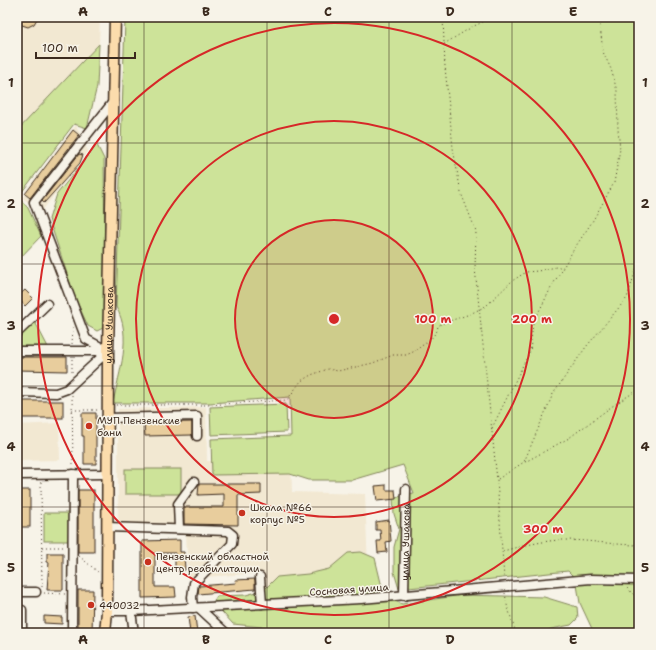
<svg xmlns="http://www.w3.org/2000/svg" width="656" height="650" viewBox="0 0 656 650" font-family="'Shantell Sans',sans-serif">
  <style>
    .built { fill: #f2e8d2 }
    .green { fill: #cde399; stroke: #84865c }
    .building { fill: #e8cd9d; stroke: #3b2a1e }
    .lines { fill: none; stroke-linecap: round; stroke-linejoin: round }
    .minor-casing { stroke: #3b2a1e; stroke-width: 11 }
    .major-casing { stroke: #3b2a1e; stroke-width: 13 }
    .path { stroke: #3b2a1e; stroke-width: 1; stroke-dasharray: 1 3; stroke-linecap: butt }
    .minor { stroke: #f7f3e8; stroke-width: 8 }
    .major { stroke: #fcdcac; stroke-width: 10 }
    .grid { fill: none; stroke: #3b2a1e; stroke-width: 1; stroke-opacity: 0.55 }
    .ring { fill: none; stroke: #d62828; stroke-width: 2 }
    .poi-dot { fill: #c8321e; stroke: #f7f3e8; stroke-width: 1.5 }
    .labels { text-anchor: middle; stroke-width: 3; stroke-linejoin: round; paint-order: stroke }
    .street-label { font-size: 10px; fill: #3b2a1e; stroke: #f7f3e8 }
    .poi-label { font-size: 10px; fill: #3b2a1e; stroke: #f7f3e8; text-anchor: start }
    .centre { fill: #d62828; stroke: #f7f3e8; stroke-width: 2 }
    .ring-label { font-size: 12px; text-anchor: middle; font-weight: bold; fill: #d62828; stroke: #f7f3e8; stroke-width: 3; stroke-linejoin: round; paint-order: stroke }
    .neatline { fill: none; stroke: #3b2a1e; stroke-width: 1.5 }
    .grid-label { font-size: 13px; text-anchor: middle; font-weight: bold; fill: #3b2a1e }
  </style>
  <rect width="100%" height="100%" fill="#f7f3e8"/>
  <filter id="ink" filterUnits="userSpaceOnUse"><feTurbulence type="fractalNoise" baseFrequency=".025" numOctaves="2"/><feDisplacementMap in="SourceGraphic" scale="8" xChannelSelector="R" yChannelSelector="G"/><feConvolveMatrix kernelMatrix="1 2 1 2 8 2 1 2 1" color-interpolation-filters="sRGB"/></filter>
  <g filter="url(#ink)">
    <g class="built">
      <path d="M17 17H100L99 44 17 131Z"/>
      <path d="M76 125 88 151 42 211 22 198Z"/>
      <path d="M206 407 207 461 291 462 292 492 365 494 369 594 263 599V573L188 578 186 532H118V409Z"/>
      <path d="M59 423 60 460 17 461V425Z"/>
    </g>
    <g class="green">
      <path d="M127 17H639V633H594L580 603 576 579 568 571 399 589 394 572V547L399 529 394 514 393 499 407 494 414 493 403 465 352 480H309L290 474 212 475 211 439 291 436 290 397 210 403H113C119 372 133 336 116 307L125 20Z"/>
      <path d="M99 44 97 86 87 128 74 124 18 197 28 208 41 236 17 261V131Z"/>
      <path d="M97 145 104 159 105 274 103 328 97 331 88 326 75 298 49 219 57 194Z"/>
      <path d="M35 322 48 347H17V339Z"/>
      <path d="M286 404 287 432 211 435 210 407Z"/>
      <rect x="125" y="469" width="56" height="25"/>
      <rect x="44" y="513" width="26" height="28"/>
      <path d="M361 552 375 558 381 583 393 600 402 604 462 595 544 597 577 607 578 618 571 625 551 629 541 633H262V627L233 624 213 602 217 596 246 595 264 590 277 577 308 574 329 569 348 553Z"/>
    </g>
    <g class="building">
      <path d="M17 17H38L34 24 28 27 19 24 17 21Z"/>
      <path d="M73 130 79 135 30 198 25 194Z"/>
      <path d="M79 154 83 155 80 163 44 203 42 201Z"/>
      <path d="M25 290 33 298 25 306 17 297Z"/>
      <path d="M17 357H67V371L17 370Z"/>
      <rect x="17" y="401" width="46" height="17"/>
      <path d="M82 413H96V464H84V436H82Z"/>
      <path d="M192 422V435L145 436 144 423Z"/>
      <path d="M199 484H261V494L238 495V525L184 524V507H224V494L198 495Z"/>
      <path d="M386 485V490H395L396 499 377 501 375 486Z"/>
      <rect x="17" y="490" width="13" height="37"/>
      <rect x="78" y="490" width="16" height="62"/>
      <path d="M389 520 391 541 386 542 387 552 378 553 377 541H381L380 530H376V522Z"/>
      <path d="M180 540V552H184L185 570 175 571V553H155V587H175L176 597 142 598V541Z"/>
      <path d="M47 553H63V590H47L49 562H47Z"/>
      <path d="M255 579V589L198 594 199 586 236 583 235 580Z"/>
      <path d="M78 590H93L92 633H78Z"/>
      <path d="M44 616 62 617V624L44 623Z"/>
      <path d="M195 616 197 633H190L188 617Z"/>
    </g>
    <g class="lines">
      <g class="minor-casing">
        <g id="minor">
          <path d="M17 333 47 304"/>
          <path d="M17 351H107"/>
          <path d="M108 351 86 339 34 202 113 102"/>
          <path d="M17 392 56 393 67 389 108 351"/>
          <path d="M107 418 197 416V436"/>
          <path d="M17 475 106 474"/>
          <path d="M107 527 228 531 233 535 232 544 194 583 192 597 193 608"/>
          <path d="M179 529 178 504 194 482"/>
          <path d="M260 577 262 604"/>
          <path d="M17 592H36"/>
          <path id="s1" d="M404 596 406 489"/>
          <path d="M199 608 226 633"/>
          <path d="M107 611H131L361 599 591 579 639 580"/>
          <path d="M131 611 134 633"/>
          <path d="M22 633V610"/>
          <path d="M72 633 73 474"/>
        </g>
      </g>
      <g class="major-casing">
        <g id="major">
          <path id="s2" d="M105 633 107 611 108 351 115 17"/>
        </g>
      </g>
      <g class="path">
        <path d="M443 17 445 67 453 148 461 193 476 231 475 268 497 480 504 578"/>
        <path d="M444 44 472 27 493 17"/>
        <path d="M72 344 73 327"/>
        <path d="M72 359V374"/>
        <path d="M72 395 73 466"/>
        <path d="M116 405H207L287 400 301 381 311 375 328 369 338 371 373 363 393 355H406L413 352 430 340 437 331 438 326 441 324 470 314 486 306 512 281 526 272 538 271 556 267H563"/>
        <path d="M72 410H98"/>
        <path d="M492 428 530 351 533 323 552 286 574 249 592 222 614 183 620 149 618 129 617 91 611 69 603 52 599 17"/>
        <path d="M525 462 569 438 611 407 639 389"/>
        <path d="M498 479 524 462 553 394 586 347 627 298 639 260"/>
        <path d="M41 482 42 587"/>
        <path d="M42 547H64"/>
        <path d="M503 551C521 546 546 540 564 540 589 540 614 545 639 545"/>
        <path d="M79 556 98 572"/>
        <path d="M627 588 639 600"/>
        <path d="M44 593 65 594"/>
        <path d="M505 593 507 605 516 633"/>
      </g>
      <use href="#minor" class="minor"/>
      <use href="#major" class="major"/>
    </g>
  </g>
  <path class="grid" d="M144 17V633M267 17V633M389 17V633M512 17V633M17 143H639M17 264H639M17 386H639M17 507H639"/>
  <circle cx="334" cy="319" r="99" fill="#d62828" fill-opacity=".12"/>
  <g class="ring">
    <circle cx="334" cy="319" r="99"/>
    <circle cx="334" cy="319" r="198"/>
    <circle cx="334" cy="319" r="296"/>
  </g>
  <g class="poi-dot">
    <circle cx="89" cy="426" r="4"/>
    <circle cx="242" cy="513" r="4"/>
    <circle cx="148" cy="562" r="4"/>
    <circle cx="91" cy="605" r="4"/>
  </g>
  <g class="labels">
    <g class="street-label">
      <text dy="4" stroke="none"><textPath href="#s2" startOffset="308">улица Ушакова</textPath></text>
      <text dy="4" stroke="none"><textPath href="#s1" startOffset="54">улица Ушакова</textPath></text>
      <text transform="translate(349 589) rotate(-4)" y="4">Сосновая улица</text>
    </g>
    <g class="poi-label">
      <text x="97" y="424">МУП Пензенские<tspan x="97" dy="12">бани</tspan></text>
      <text x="250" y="511">Школа №66<tspan x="250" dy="12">корпус №5</tspan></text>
      <text x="156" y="560">Пензенский областной<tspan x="156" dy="12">центр реабилитации</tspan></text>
      <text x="99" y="609">440032</text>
    </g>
  </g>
  <circle cx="334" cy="319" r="6" class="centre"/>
  <g class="ring-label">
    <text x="433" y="323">100 m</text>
    <text x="532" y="323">200 m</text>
    <text x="543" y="533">300 m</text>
  </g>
  <rect width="656" height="650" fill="none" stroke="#f7f3e8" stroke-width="44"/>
  <path d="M36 52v6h99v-6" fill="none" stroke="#3b2a1e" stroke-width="2"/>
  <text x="42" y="52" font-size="12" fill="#3b2a1e" stroke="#f7f3e8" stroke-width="3" paint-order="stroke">100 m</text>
  <rect x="22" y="22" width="612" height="606" class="neatline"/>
  <g class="grid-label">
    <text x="83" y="16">A</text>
    <text x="206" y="16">B</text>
    <text x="328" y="16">C</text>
    <text x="450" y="16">D</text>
    <text x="573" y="16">E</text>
    <text x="11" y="87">1</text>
    <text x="645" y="87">1</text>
    <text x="11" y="208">2</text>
    <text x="645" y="208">2</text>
    <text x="11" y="330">3</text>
    <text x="645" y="330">3</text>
    <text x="11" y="451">4</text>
    <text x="645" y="451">4</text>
    <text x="11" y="572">5</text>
    <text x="645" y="572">5</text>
    <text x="83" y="644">A</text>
    <text x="206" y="644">B</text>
    <text x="328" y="644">C</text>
    <text x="450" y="644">D</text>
    <text x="573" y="644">E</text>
  </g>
</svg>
